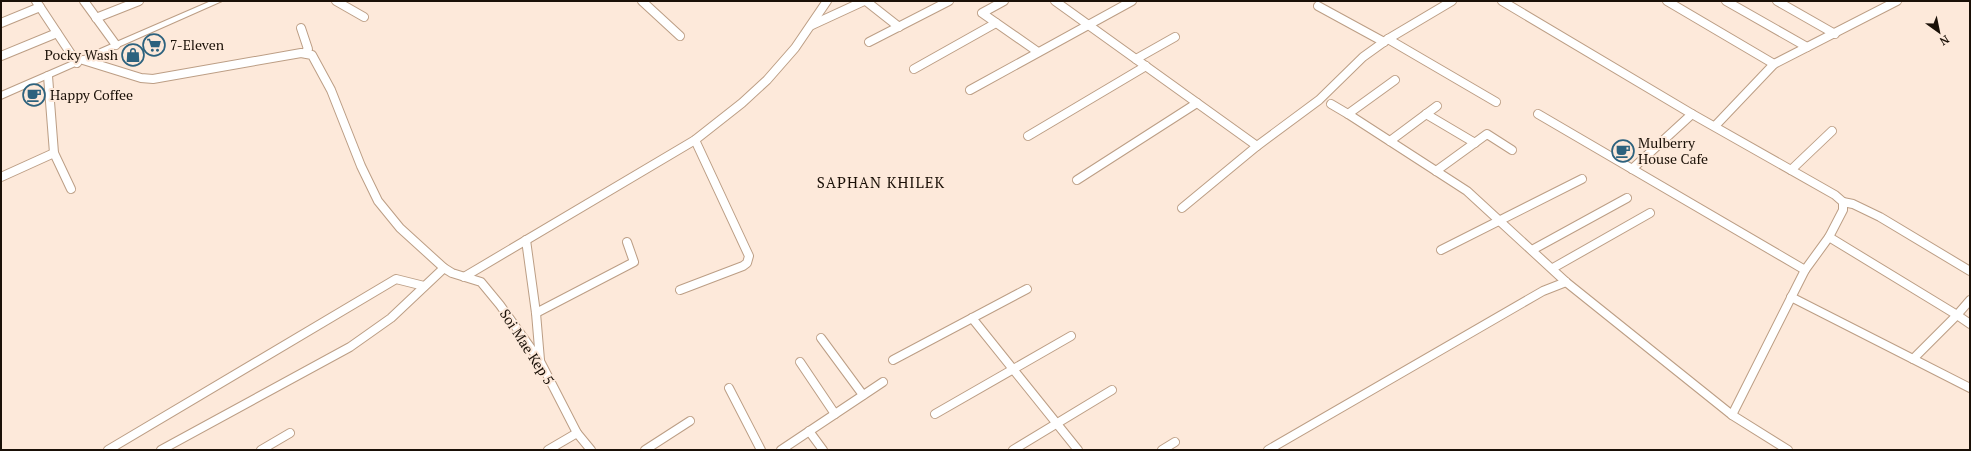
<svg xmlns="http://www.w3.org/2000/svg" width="1971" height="451" viewBox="0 0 1971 451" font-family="'PT Serif',serif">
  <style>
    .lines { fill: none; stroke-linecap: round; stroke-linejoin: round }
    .minor-casing { stroke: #bc9e85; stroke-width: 10 }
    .tertiary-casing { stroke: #bc9e85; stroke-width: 2 }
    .minor { stroke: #fff; stroke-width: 8 }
    .tertiary { fill: #fff; fill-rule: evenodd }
    .labels { text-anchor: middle; stroke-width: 4; stroke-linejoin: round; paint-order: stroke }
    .poi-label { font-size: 14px; fill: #1a1007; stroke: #fde9da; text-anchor: start }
    .street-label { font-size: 14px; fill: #1a1007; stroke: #fde9da }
    .neighbourhood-label { font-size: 15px; letter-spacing: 1px; fill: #1a1007; stroke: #fde9da }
  </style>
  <rect width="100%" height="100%" fill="#fde9da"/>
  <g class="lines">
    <g class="minor-casing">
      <g id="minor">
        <path d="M36 1 77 63"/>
        <path d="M84 1 116 45"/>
        <path d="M336 1 364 17"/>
        <path d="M642 1 680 36"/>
        <path d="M866 1 899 27"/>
        <path d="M1004 1 982 13 1038 52"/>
        <path d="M1055 1 1257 146"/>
        <path d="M1502 1 1692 114 1835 195 1843 202V210L1829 237 1805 270 1732 415 1788 450"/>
        <path d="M1667 1 1774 64"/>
        <path d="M1726 1 1807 47"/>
        <path d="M1777 1 1835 34"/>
        <path d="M1318 6 1384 42"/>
        <path d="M96 18 139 1"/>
        <path d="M1 23 40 7"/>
        <path d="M812 25 864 1"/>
        <path d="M301 28 308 49 305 53"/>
        <path d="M1388 39 1496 102"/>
        <path d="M869 42 949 1"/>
        <path d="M1 56 57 33"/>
        <path d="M1136 59 1175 37"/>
        <path d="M83 60 141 78 153 79 301 53 312 55 331 90 361 166 378 201 400 228 444 268 452 273 481 282 500 305 540 361 577 433 591 450"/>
        <path d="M914 69 996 23"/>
        <path d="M48 76 54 153 71 189"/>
        <path d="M1395 80 1348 114 1467 191 1566 282 1732 415"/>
        <path d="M970 90 1132 1"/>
        <path d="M1331 104 1348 114"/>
        <path d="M1426 114 1475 143"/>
        <path d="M1538 114 1805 270"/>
        <path d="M1715 126 1774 64 1897 1"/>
        <path d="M1028 136 1146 66"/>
        <path d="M1390 141 1437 106"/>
        <path d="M1632 169 1692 114"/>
        <path d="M1791 170 1832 131"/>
        <path d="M1436 171 1487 134 1512 150"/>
        <path d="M1 177 54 153"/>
        <path d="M1077 180 1197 103"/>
        <path d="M1843 202 1853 204 1880 217 1970 271"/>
        <path d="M1182 208 1257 146 1319 100 1363 57 1388 39 1452 1"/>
        <path d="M526 240 536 313 540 360"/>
        <path d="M1441 250 1582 179"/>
        <path d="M1532 250 1627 198"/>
        <path d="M1553 268 1650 213"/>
        <path d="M464 277 695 140 742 103 767 80 795 48 827 1"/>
        <path d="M680 290 743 266 747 263 749 256 695 140"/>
        <path d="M1791 297 1913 359 1957 315 1829 237"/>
        <path d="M1970 300 1957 315 1970 324"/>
        <path d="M536 313 634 262 627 242"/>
        <path d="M972 318 1078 450"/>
        <path d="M821 338 863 395"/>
        <path d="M1913 359 1970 388"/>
        <path d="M893 360 1027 289"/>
        <path d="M800 362 835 414"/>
        <path d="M729 388 761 450"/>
        <path d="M935 414 1071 336"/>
        <path d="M809 431 823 450"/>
        <path d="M108 450 396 279 424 286"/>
        <path d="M161 450 350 347 391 318 444 268"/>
        <path d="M261 450 290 433"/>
        <path d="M548 450 577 433"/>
        <path d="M645 450 690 421"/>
        <path d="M781 450 883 382"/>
        <path d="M1013 450 1112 390"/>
        <path d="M1162 450 1175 442"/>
        <path d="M1268 450 1543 291 1566 282"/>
      </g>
    </g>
    <g class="tertiary-casing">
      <path id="tertiary" d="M211 1H222L1 99V92Z"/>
    </g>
    <use href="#minor" class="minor"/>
    <use href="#tertiary" class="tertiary"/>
  </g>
  <defs>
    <g id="supermarket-ring" transform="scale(1.15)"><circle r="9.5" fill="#fde9da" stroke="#2d627e" stroke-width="1.5"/><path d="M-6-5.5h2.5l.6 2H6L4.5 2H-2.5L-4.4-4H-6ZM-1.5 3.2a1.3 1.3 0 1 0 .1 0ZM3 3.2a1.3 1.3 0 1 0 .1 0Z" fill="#2d627e"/></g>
    <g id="shop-ring" transform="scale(1.15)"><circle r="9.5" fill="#fde9da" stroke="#2d627e" stroke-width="1.5"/><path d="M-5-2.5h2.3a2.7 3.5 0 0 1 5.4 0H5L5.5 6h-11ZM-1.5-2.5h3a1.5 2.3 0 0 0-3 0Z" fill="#2d627e"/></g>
    <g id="cafe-ring" transform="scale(1.15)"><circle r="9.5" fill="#fde9da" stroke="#2d627e" stroke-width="1.5"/><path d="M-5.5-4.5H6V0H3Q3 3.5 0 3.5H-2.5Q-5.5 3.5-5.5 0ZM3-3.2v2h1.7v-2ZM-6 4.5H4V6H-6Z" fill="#2d627e"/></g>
  </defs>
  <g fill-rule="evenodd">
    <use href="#supermarket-ring" x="154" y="45"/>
    <use href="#shop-ring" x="133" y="55"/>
    <use href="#cafe-ring" x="34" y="95"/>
    <use href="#cafe-ring" x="1623" y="151"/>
  </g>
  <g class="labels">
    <g class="poi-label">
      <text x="170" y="50">7-Eleven</text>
      <text x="118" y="60" text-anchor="end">Pocky Wash</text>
      <text x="50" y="100">Happy Coffee</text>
      <text x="1638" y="148">Mulberry<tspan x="1638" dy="16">House Cafe</tspan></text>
    </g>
    <g class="street-label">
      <text transform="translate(527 347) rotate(57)" y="5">Soi Mae Kep 5</text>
    </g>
    <g class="neighbourhood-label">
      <text x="881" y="188">SAPHAN KHILEK</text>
    </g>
  </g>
  <rect width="1971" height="451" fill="none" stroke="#1a1007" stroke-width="4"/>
  <g transform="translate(1939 32) rotate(147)" stroke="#fde9da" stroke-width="3" paint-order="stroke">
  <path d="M0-3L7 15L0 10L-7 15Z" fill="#1a1007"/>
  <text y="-6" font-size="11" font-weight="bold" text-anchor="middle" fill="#1a1007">N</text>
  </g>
</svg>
